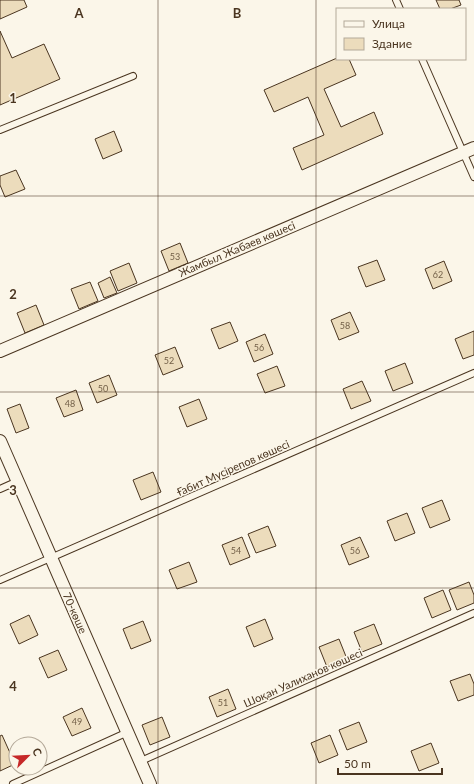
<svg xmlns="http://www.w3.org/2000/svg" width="474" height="784" viewBox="0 0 474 784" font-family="Lato,sans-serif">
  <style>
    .building { fill: #ecdcbc; stroke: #4a3520 }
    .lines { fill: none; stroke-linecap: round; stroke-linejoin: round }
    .lane-casing { stroke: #4a3520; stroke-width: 8 }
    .street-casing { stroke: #4a3520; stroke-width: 14 }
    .lane { stroke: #fbf6e9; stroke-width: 6 }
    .street { stroke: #fbf6e9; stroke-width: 12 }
    .grid { fill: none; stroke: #4a3520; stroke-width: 1; stroke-opacity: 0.55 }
    .labels { text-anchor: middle; stroke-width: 3; stroke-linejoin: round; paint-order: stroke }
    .number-label { font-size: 9px; fill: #725f47 }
    .street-label { font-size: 11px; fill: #4a3520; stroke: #fbf6e9 }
    .grid-label { font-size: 13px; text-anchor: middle; font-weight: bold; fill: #4a3520; stroke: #fbf6e9; stroke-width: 3; stroke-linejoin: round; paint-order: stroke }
  </style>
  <rect width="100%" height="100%" fill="#fbf6e9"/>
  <g class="building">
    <path d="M0 0H24L27 7 0 19Z"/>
    <path d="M436 0H459L461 5 450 9H440Z"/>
    <path d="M0 31 12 58 44 44 60 79 0 105Z"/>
    <path d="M337 58 349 59 356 75 324 89 341 127 374 112 383 134 302 170 293 148 324 135 308 97 274 112 264 90Z"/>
    <path d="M114 131 122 151 103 159 95 139Z"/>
    <path d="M16 170 25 189 5 197 0 185V176Z"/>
    <path d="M180 243 188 263 169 271 161 251Z"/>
    <path d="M377 260 385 280 366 287 358 267Z"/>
    <path d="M444 261 452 281 433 289 425 269Z"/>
    <path d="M129 263 137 283 118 291 110 271Z"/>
    <path d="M110 277 117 293 104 298 98 283Z"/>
    <path d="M90 282 98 301 79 309 71 289Z"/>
    <path d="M36 305 44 325 25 333 17 313Z"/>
    <path d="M350 312 359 332 339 340 331 320Z"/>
    <path d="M230 322 238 341 219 349 211 329Z"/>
    <path d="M474 331V355L463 359 455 339Z"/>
    <path d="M265 334 273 354 254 362 246 342Z"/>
    <path d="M175 347 183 367 163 375 155 355Z"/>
    <path d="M405 363 413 383 393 391 385 371Z"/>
    <path d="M277 366 285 386 265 393 257 374Z"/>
    <path d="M109 375 117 395 97 403 89 383Z"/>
    <path d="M362 381 371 401 351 409 343 389Z"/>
    <path d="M76 390 83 410 64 417 56 398Z"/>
    <path d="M199 399 207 419 187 427 179 407Z"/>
    <path d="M20 404 29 428 16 433 7 409Z"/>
    <path d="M153 472 161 492 141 500 133 480Z"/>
    <path d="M442 500 450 520 430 528 422 508Z"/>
    <path d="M407 513 415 533 395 541 387 521Z"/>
    <path d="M268 526 276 546 256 553 248 534Z"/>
    <path d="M242 537 250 557 230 565 222 545Z"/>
    <path d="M360 537 369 557 349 565 341 545Z"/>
    <path d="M189 562 197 582 177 589 169 570Z"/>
    <path d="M469 582 474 595V603L457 610 449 590Z"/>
    <path d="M443 590 451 610 432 618 424 598Z"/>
    <path d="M29 615 38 635 19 644 10 624Z"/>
    <path d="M265 619 273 639 254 647 246 627Z"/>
    <path d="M143 621 151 641 131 649 123 629Z"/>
    <path d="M374 624 382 644 362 652 354 632Z"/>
    <path d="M339 639 347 659 327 667 319 647Z"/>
    <path d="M58 650 67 670 48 678 39 658Z"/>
    <path d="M470 674 474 684V695L458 701 450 681Z"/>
    <path d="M228 689 236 709 217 717 209 697Z"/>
    <path d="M82 708 91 728 72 736 63 717Z"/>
    <path d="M162 717 170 737 150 745 142 725Z"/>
    <path d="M359 722 367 742 347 750 339 730Z"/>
    <path d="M2 735 15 764 0 771V736Z"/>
    <path d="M330 735 338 755 319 763 311 743Z"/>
    <path d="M431 743 439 763 419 771 411 751Z"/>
  </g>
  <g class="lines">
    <g class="lane-casing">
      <g id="lane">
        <path d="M396 0 400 9"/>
        <path d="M422 59 474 177"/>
        <path d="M0 130 133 76"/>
        <path d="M0 489 18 481"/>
        <path d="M0 580 474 373"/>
        <path d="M141 761 474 613"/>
        <path d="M13 784 128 732"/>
      </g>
    </g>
    <g class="street-casing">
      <g id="street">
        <path d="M0 351 474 148"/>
        <path d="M0 441 150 784"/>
      </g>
    </g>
    <use href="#lane" class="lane"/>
    <use href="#street" class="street"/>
  </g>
  <path class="grid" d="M158 0V784M316 0V784M0 196H474M0 392H474M0 588H474"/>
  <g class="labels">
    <g class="number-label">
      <text x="175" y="260">53</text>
      <text x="438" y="278">62</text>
      <text x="345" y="329">58</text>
      <text x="259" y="351">56</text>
      <text x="169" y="364">52</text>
      <text x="103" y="392">50</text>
      <text x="70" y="407">48</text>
      <text x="236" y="554">54</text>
      <text x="355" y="554">56</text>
      <text x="223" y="706">51</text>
      <text x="77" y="725">49</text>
    </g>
    <g class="street-label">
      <text transform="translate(237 249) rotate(-23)" y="4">Жамбыл Жабаев көшесі</text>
      <text transform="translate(233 468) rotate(-24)" y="4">Ғабит Мүсірепов көшесі</text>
      <text transform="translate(75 613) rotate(66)" y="4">70-көше</text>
      <text transform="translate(303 678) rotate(-24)" y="4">Шоқан Уалиханов көшесі</text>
    </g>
  </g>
  <g class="grid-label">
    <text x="79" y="18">A</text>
    <text x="237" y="18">B</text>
    <text x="13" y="103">1</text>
    <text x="13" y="299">2</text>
    <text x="13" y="495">3</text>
    <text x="13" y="691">4</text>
  </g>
  <rect x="336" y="8" width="130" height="52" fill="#fbf6e9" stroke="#b4a999"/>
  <rect x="344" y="21" width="20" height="6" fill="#fbf6e9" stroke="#b4a999"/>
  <text x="372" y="28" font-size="12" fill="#4a3520">Улица</text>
  <rect x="344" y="38" width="20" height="12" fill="#ecdcbc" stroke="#b4a999"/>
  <text x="372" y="48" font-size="12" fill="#4a3520">Здание</text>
  <g transform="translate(28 756) rotate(66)"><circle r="19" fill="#fbf6e9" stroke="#b4a999"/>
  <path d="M0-3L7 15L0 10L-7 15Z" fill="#c62828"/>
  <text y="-6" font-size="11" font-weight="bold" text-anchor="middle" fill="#4a3520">С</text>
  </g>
  <path d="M338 768v6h104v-6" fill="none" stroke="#4a3520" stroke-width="2"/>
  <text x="344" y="768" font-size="12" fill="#4a3520" stroke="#fbf6e9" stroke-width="3" paint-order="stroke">50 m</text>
</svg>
